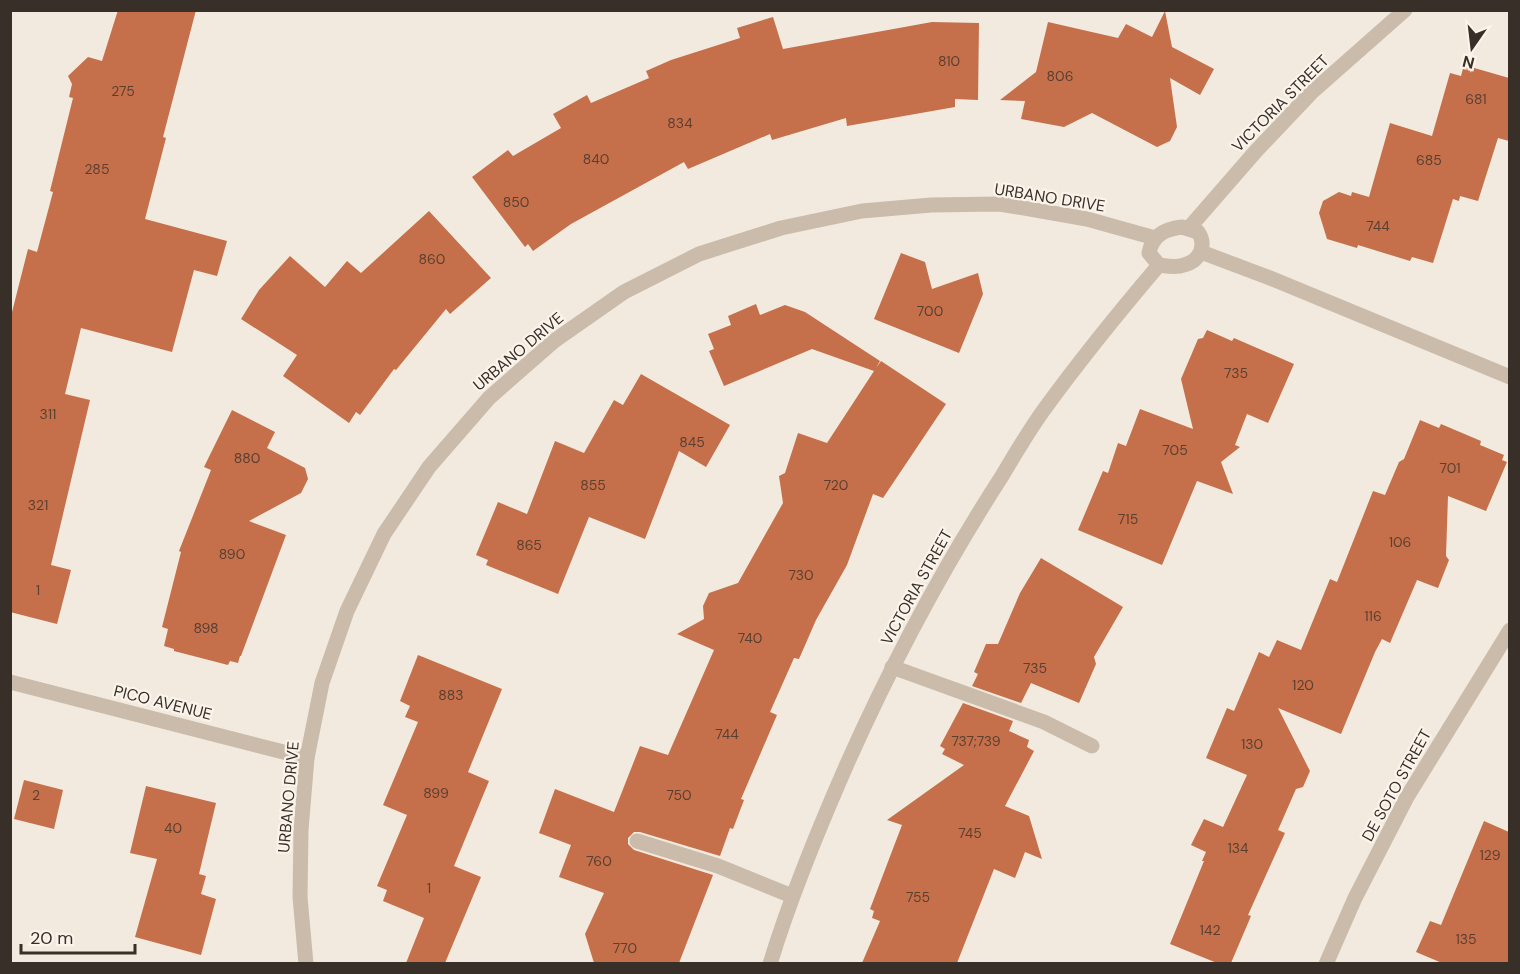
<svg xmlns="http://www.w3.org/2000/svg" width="1520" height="974" viewBox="0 0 1520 974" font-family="'DM Sans',sans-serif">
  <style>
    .building { fill: #c5704a }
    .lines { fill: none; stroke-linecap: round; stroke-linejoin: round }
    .minor { stroke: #cbbbaa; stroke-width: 15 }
    .labels { text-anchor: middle; stroke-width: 4.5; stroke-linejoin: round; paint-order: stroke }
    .number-label { font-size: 14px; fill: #5b3f31 }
    .street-label { font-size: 16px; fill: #382f29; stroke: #faf4eb }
  </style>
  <rect width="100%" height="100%" fill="#f2eade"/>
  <g class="building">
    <path d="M118 10H196L163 137 166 138 145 219 227 241 217 276 194 270 172 352 81 328 65 394 90 400 51 565 71 570 57 624 10 612V320L28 249 37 252 53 192 50 191 73 98 69 97 72 84 68 76 88 57 102 61Z"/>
    <path d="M1165 11 1172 47 1214 69 1200 95 1170 78 1177 127 1170 141 1157 147 1092 113 1064 127 1021 119 1025 101 1000 100 1036 72 1048 22 1118 38 1126 24 1152 37Z"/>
    <path d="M773 17 783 49 932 22 979 23 978 100 955 99V107L847 126 846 118 772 140 770 134 688 169 684 162 571 224 533 251 528 244 525 247 472 177 508 150 513 156 561 128 553 114 587 95 591 103 649 78 646 71 671 60 740 38 737 28Z"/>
    <path d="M1464 65 1509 78V141L1498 138 1478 201 1460 196 1459 201 1453 199 1433 263 1412 257 1410 261 1358 245 1357 248 1327 239 1319 213 1323 201 1339 192 1351 196 1352 192 1369 197 1390 123 1432 136 1450 73 1461 76Z"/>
    <path d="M429 211 491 278 450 314 446 309 396 370 394 369 360 415 356 412 349 423 283 376 297 355 241 319 259 290 290 256 325 287 347 261 361 273Z"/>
    <path d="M901 253 925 262 932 289 978 273 983 294 959 353 874 319Z"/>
    <path d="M756 304 760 315 785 305 805 312 880 361 876 368 881 361 946 404 883 498 873 494 847 565 816 620 799 659 794 658 770 712 777 715 741 799 744 800 733 829 730 828 720 856 640 832H634L628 838V844L634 850 713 875 679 963H594L585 934 604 893 559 877 571 845 539 833 555 789 614 812 640 746 668 755 714 650 677 634 704 619 703 606 709 593 738 583 783 503 779 476 785 473 798 433 827 443 874 371 812 349 724 386 709 351 714 349 708 334 731 325 728 316Z"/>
    <path d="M1207 330 1232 341 1234 338 1294 364 1268 423 1247 414 1235 445 1240 447 1221 462 1233 494 1197 481 1162 565 1078 530 1103 471 1108 473 1118 443 1126 446 1140 409 1193 429 1181 379 1198 339 1203 338Z"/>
    <path d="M641 374 730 425 706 467 679 451 645 539 589 517 558 594 486 565 488 560 476 555 498 502 527 514 555 441 584 453 614 400 623 405Z"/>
    <path d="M232 410 275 432 267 448 305 468 308 479 301 493 249 521 286 535 241 656H240L238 663 230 661 228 665 174 651V649L164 646 168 629 162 627 181 552 179 551 211 470 204 467Z"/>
    <path d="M1420 420 1439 428 1441 424 1481 441 1480 445 1504 455 1502 460 1507 462 1486 511 1448 496 1446 556 1449 560 1438 588 1417 580 1390 643 1382 639 1375 652 1341 734 1278 708 1310 771 1303 787 1296 789 1278 830 1285 833 1248 915 1251 916 1231 963H1217L1170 944 1204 861H1202L1206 852 1191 845 1204 819 1223 827 1247 775 1206 758 1227 708 1234 711 1259 652 1269 657 1277 640 1301 650 1330 579 1337 582 1373 491 1385 495 1399 462 1404 459Z"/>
    <path d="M1041 558 1123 607 1094 657 1096 664 1079 703 1031 683 1021 703 972 686 978 674 974 672 986 644H998L1020 593Z"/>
    <path d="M418 655 502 689 468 772 489 781 454 866 481 877 445 963H406L424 918 383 901 387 890 377 886 407 815 383 805 418 722 405 717 410 706 400 701Z"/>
    <path d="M963 703 1013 721 1009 731 1029 740 1027 747 1034 751 1005 806 1029 816 1042 859 1025 852 1015 878 994 869 957 963H862L880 921 872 918 874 911 870 909 902 825 887 820 964 765 942 754 945 749 940 746Z"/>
    <path d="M24 780 63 790 54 829 14 819Z"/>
    <path d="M146 786 216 803 199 874 206 876 201 894 216 899 201 955 135 937 157 859 130 853Z"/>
    <path d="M1484 821 1509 832V963H1442L1416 952 1430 921 1441 925Z"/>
  </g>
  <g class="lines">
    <g class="minor">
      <path d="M1182 227 1198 232C1207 245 1200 261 1184 265 1176 268 1167 266 1159 265L1149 253C1152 236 1164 229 1182 227Z"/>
      <path d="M1189 228 1256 151 1311 93 1405 10"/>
      <path d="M1201 252 1270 278 1510 377"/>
      <path d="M892 667 1044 722 1092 746"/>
      <path d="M10 682 307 758"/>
      <path d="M637 841 718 866 792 896"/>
      <path d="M306 964 300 897 301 830 307 758 322 683 347 611 384 534 429 467 489 398 554 341 624 292 699 254 781 228 862 211 931 205 1000 204 1087 219 1155 238"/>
      <path d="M770 964C791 895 818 830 847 764 892 663 942 569 1002 476 1015 454 1028 432 1043 411 1080 360 1119 312 1159 265"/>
      <path d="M1326 964 1355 898 1407 797 1510 630"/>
    </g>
  </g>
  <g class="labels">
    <g class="number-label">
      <text x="949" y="66">810</text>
      <text x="1060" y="81">806</text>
      <text x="123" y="96">275</text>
      <text x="1476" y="104">681</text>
      <text x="680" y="128">834</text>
      <text x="596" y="164">840</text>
      <text x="1429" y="165">685</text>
      <text x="97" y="174">285</text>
      <text x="516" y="207">850</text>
      <text x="1378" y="231">744</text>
      <text x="432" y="264">860</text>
      <text x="930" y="316">700</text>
      <text x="1236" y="378">735</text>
      <text x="48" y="419">311</text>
      <text x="692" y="447">845</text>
      <text x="1175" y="455">705</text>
      <text x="247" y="463">880</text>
      <text x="1450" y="473">701</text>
      <text x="593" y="490">855</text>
      <text x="836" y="490">720</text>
      <text x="38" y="510">321</text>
      <text x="1128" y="524">715</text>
      <text x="1400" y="547">106</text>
      <text x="529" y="550">865</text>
      <text x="232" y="559">890</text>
      <text x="801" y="580">730</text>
      <text x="38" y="595">1</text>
      <text x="1373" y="621">116</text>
      <text x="206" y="633">898</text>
      <text x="750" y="643">740</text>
      <text x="1035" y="673">735</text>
      <text x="1303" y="690">120</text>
      <text x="451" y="700">883</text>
      <text x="727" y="739">744</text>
      <text x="976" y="746">737;739</text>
      <text x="1252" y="749">130</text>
      <text x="436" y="798">899</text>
      <text x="36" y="800">2</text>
      <text x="679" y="800">750</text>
      <text x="173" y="833">40</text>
      <text x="970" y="838">745</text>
      <text x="1238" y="853">134</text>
      <text x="1490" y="860">129</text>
      <text x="599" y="866">760</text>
      <text x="429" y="893">1</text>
      <text x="918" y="902">755</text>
      <text x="1210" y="935">142</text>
      <text x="1466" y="944">135</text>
      <text x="625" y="953">770</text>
    </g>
    <g class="street-label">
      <text transform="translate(1280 103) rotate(-45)" y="6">VICTORIA STREET</text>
      <text transform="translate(1050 197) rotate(9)" y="6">URBANO DRIVE</text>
      <text transform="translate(518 351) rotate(-40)" y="6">URBANO DRIVE</text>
      <text transform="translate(916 587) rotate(-61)" y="6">VICTORIA STREET</text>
      <text transform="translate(163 702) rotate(14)" y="6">PICO AVENUE</text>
      <text transform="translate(1396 785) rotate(-61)" y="6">DE SOTO STREET</text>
      <text transform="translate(288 797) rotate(-85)" y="6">URBANO DRIVE</text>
    </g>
  </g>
  <rect width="1520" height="974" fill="none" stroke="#382f29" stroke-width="24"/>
  <g transform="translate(1472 48) rotate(194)" stroke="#faf4eb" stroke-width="4.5" paint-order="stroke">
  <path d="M0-4.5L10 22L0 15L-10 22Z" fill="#382f29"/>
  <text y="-9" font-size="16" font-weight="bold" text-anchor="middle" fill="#382f29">N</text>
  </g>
  <path d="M21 944v9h114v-9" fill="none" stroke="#382f29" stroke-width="3"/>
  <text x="30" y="944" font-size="18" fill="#382f29" stroke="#faf4eb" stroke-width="4.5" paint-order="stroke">20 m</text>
</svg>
